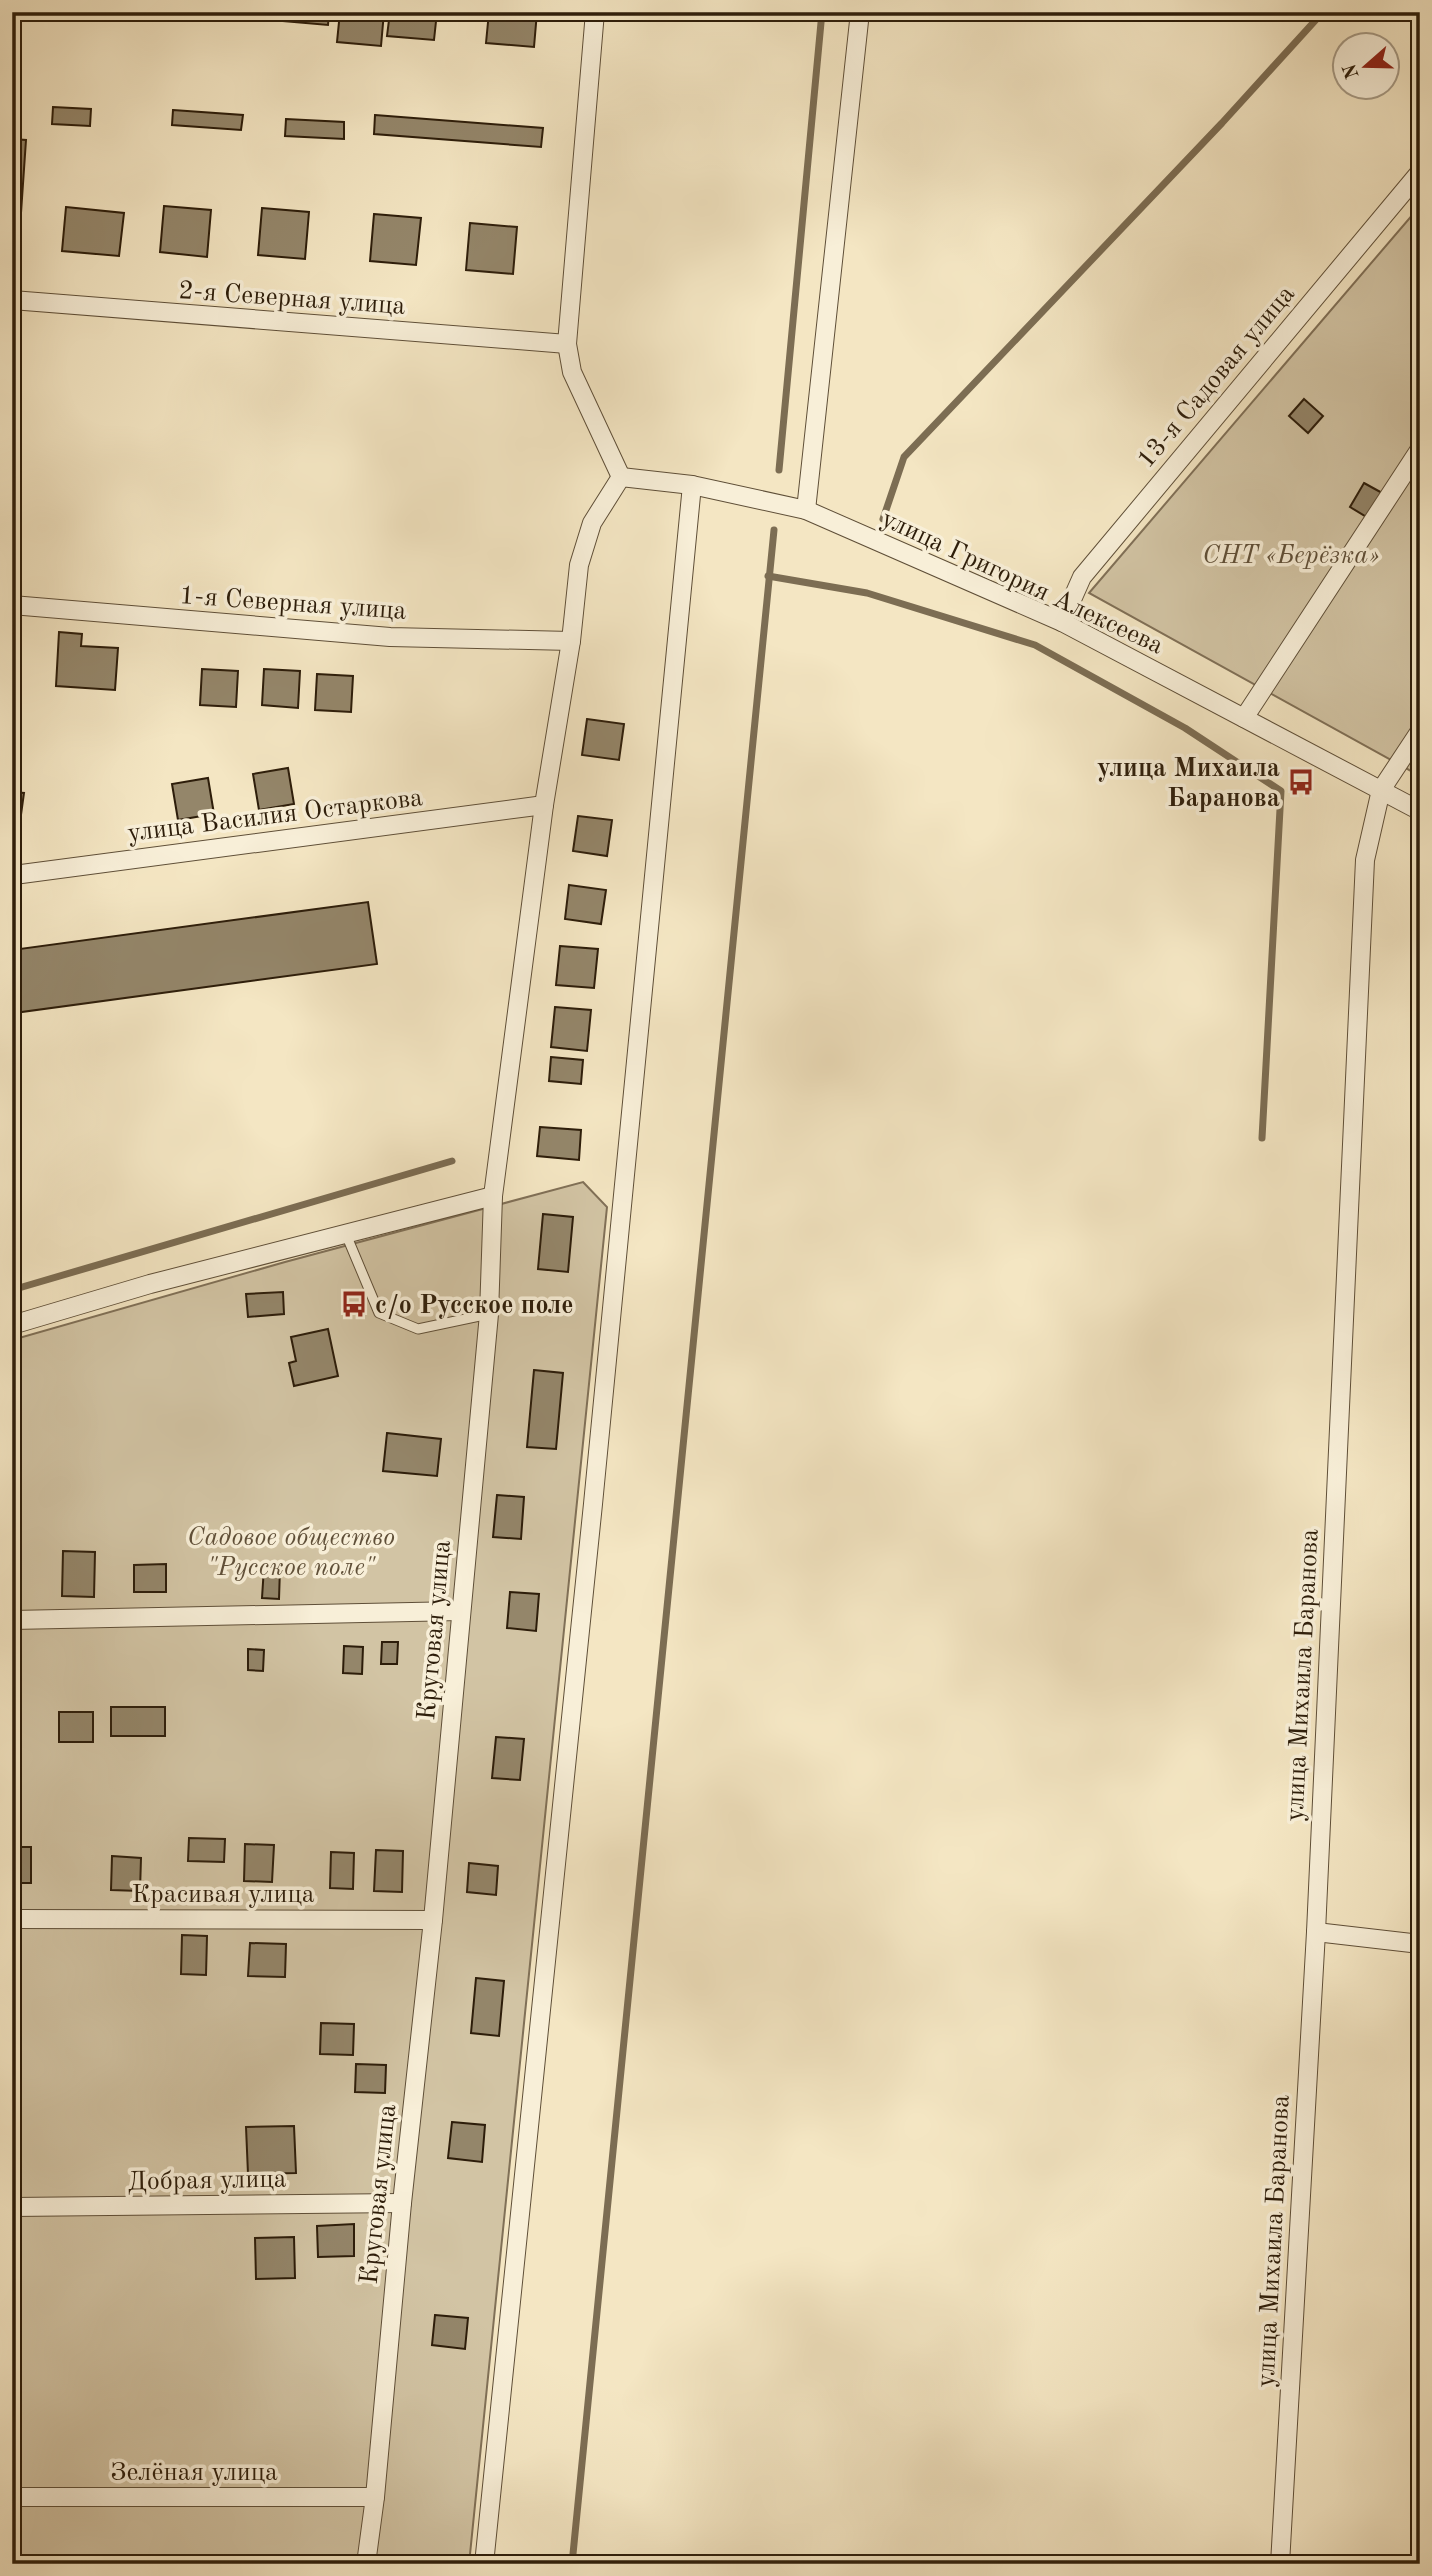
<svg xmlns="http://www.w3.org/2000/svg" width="1432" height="2576" viewBox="0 0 1432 2576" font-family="'Old Standard TT',serif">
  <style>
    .green { fill: #d2c4a4; stroke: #807057; stroke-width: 2 }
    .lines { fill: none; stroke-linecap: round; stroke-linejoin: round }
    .stream { stroke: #7c6d53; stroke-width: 7 }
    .building { fill: #94866a; stroke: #2d1d0a; stroke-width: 2 }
    .lane-casing { stroke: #5f4f38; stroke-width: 11 }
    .street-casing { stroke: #5f4f38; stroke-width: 20 }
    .lane { stroke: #f8efd8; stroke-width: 9 }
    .street { stroke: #f8efd8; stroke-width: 18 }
    .labels { text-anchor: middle; stroke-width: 7; stroke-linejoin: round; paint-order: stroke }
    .street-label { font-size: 26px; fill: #2d1d0a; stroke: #f8efd8 }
    .park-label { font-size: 26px; font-style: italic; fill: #5f4f38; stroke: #f8efd8 }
    .poi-label { font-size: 26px; font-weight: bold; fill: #2d1d0a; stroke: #f8efd8; text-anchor: end }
  </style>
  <rect width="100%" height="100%" fill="#f4e6c3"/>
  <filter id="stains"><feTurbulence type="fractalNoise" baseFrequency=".00286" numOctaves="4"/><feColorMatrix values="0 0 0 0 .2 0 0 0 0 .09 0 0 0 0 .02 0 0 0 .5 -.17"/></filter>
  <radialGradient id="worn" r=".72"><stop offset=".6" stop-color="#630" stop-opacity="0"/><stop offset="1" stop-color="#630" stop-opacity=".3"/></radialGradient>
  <g class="green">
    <path d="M1420 206V776L1089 593Z"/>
    <path d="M583 1182 607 1207 469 2564H12V1340L285 1262Z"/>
  </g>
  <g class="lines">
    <g class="stream">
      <path d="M779 470 822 12"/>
      <path d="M883 519 904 457 1222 123 1323 12"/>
      <path d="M768 576 867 593 1035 645 1185 728 1281 791 1262 1138"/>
      <path d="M12 1290 452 1161"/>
      <path d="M572 2564 774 530"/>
    </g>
  </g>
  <g class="building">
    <path d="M80 12H114V17L80 15Z"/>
    <path d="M169 12H225L224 19 169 16Z"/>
    <path d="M273 12H329L328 25 272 20Z"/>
    <path d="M340 12H384L381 46 337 42Z"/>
    <path d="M390 12H437L434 40 387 36Z"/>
    <path d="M489 12H537L534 47 486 43Z"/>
    <path d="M53 107 91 109 90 126 52 124Z"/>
    <path d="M173 110 243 115 241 130 172 125Z"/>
    <path d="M375 115 543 128 541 147 374 134Z"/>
    <path d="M286 119 344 122V139L285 136Z"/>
    <path d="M12 139 26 140 19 242H12Z"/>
    <path d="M164 206 211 210 207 257 160 252Z"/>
    <path d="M66 207 124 213 119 256 62 251Z"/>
    <path d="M262 208 309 212 305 259 258 255Z"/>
    <path d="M374 214 421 218 416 265 370 261Z"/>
    <path d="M470 223 517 227 513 274 466 270Z"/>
    <path d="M1304 399 1323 416 1308 433 1289 416Z"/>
    <path d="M1364 483 1384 494 1370 519 1350 507Z"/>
    <path d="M59 632 82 634 81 646 118 648 115 690 56 686Z"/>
    <path d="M202 669 238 671 236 707 200 705Z"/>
    <path d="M264 669 300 671 298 708 262 705Z"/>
    <path d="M317 674 353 676 351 712 315 710Z"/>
    <path d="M587 719 624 724 619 760 582 755Z"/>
    <path d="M288 768 294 804 259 810 253 774Z"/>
    <path d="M208 778 214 814 178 820 172 784Z"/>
    <path d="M12 792 24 793 19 829 12 828Z"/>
    <path d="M578 816 612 820 607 856 573 851Z"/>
    <path d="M569 885 606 890 601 924 565 919Z"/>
    <path d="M368 902 377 964 14 1013 12 950Z"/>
    <path d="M560 946 598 949 594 988 556 985Z"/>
    <path d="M555 1007 591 1010 587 1051 551 1047Z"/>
    <path d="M551 1057 583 1060 581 1084 549 1081Z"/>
    <path d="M540 1127 581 1130 579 1160 537 1156Z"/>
    <path d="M543 1214 573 1217 568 1272 538 1269Z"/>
    <path d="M283 1292 284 1314 248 1317 246 1294Z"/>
    <path d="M328 1329 338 1376 294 1386 289 1363 296 1361 291 1337Z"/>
    <path d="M534 1370 563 1373 556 1449 527 1447Z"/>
    <path d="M387 1433 441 1439 437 1476 383 1471Z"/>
    <path d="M497 1495 524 1497 521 1539 493 1537Z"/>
    <path d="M63 1551 95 1552 94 1597 62 1596Z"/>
    <path d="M166 1564V1592H134V1565Z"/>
    <path d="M264 1567 280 1568 279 1599 262 1598Z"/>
    <path d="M510 1592 539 1594 536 1631 507 1628Z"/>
    <path d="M382 1642H398L397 1664H381Z"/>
    <path d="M344 1646 363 1647 362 1674 343 1673Z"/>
    <path d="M248 1649 264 1650 263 1671 248 1670Z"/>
    <rect x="111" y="1707" width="54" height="29"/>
    <rect x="59" y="1712" width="34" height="30"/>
    <path d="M496 1737 524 1739 520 1780 492 1778Z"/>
    <path d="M189 1838 225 1839 224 1862 188 1861Z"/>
    <path d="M245 1844 274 1845 272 1882 244 1881Z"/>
    <rect x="12" y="1847" width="19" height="36"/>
    <path d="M376 1850 403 1851 402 1892 374 1891Z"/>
    <path d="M331 1852 354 1853 353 1889 330 1888Z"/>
    <path d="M112 1856 141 1858 140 1891 111 1890Z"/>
    <path d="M469 1863 498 1866 496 1895 467 1892Z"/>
    <path d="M182 1935 207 1936 206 1975 181 1974Z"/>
    <path d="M250 1943 286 1944 285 1977 248 1976Z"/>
    <path d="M476 1978 504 1981 499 2036 471 2033Z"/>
    <path d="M321 2023 354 2024 353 2055 320 2054Z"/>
    <path d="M356 2064 386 2065 385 2093 355 2092Z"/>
    <path d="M452 2122 485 2125 482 2162 448 2158Z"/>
    <path d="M294 2126 296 2173 248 2174 246 2127Z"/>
    <path d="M354 2224V2256L318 2257 317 2226Z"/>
    <path d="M294 2237 295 2278 256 2279 255 2238Z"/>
    <path d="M435 2315 468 2318 465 2349 432 2345Z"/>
  </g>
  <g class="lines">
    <g class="lane-casing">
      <path id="lane" d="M345 1232 379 1313 418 1329 489 1314"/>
    </g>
    <g class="street-casing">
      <g id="street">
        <path d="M595 12 567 344 572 372 621 477"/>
        <path d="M12 300 567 344"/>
        <path d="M621 477 692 485 806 510 1062 622 1420 811"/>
        <path d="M806 510 860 12"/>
        <path d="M12 605 390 637 571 641"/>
        <path d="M1062 622 1082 577 1420 172"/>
        <path d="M1244 718 1420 449"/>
        <path d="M14 875 544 805"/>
        <path d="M12 1325 150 1284 493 1196"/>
        <path d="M12 1620 460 1611"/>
        <path d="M12 1919 433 1920"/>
        <path d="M1316 1932 1420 1944"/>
        <path d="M12 2207 402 2203"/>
        <path d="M12 2497H375"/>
        <path d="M366 2564 375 2497 402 2203 433 1920 489 1314 493 1196 544 805 571 641 579 565 592 523 621 477"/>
        <path d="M484 2564 593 1504 692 485"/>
        <path d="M1280 2564 1316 1932 1365 860 1381 790 1420 731"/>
      </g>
    </g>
    <use href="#lane" class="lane"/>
    <use href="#street" class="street"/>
  </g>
  <defs>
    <g id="bus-bare" transform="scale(2.1)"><path d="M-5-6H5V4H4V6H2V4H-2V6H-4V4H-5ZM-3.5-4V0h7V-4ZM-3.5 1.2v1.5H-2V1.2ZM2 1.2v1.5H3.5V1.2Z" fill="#8f2418" stroke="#f8efd8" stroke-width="2.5" paint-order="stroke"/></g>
  </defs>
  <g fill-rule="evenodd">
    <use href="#bus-bare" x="1301" y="782"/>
    <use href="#bus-bare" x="354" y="1304"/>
  </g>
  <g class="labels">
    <g class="street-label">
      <text transform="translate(292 297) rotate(4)" y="9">2-я Северная улица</text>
      <text transform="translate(1215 376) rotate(-50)" y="9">13-я Садовая улица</text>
      <text transform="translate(1023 581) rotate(25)" y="9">улица Григория Алексеева</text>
      <text transform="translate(293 602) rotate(4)" y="9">1-я Северная улица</text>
      <text transform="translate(275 814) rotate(-7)" y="9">улица Василия Остаркова</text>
      <text transform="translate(433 1630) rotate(-85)" y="9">Круговая улица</text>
      <text transform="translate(1301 1675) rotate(-87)" y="9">улица Михаила Баранова</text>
      <text x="223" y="1902">Красивая улица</text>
      <text transform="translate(207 2179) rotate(-1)" y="9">Добрая улица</text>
      <text transform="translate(377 2194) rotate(-84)" y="9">Круговая улица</text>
      <text transform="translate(1272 2241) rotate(-87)" y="9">улица Михаила Баранова</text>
      <text x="194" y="2480">Зелёная улица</text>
    </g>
    <g class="park-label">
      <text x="1291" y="563">СНТ «Берёзка»</text>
      <text x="291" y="1545">Садовое общество<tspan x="291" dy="30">"Русское поле"</tspan></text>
    </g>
    <g class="poi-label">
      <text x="1280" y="776">улица Михаила<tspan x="1280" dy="30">Баранова</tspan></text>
      <text x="375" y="1313" text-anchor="start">с/о Русское поле</text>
    </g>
  </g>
  <rect width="1432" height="2576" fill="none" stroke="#f4e6c3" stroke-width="42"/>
  <rect x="14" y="14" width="1404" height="2548" fill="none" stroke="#2d1d0a" stroke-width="3.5"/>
  <rect x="21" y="21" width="1390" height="2534" fill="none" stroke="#2d1d0a" stroke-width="2"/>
  <g transform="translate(1366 66) rotate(250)"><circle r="33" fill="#f8efd8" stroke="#a79b86" stroke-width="2"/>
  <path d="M0-5L12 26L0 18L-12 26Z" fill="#8f2418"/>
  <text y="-10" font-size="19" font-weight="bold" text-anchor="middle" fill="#2d1d0a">N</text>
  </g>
  <rect width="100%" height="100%" filter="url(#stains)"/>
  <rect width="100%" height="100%" fill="url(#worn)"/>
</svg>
